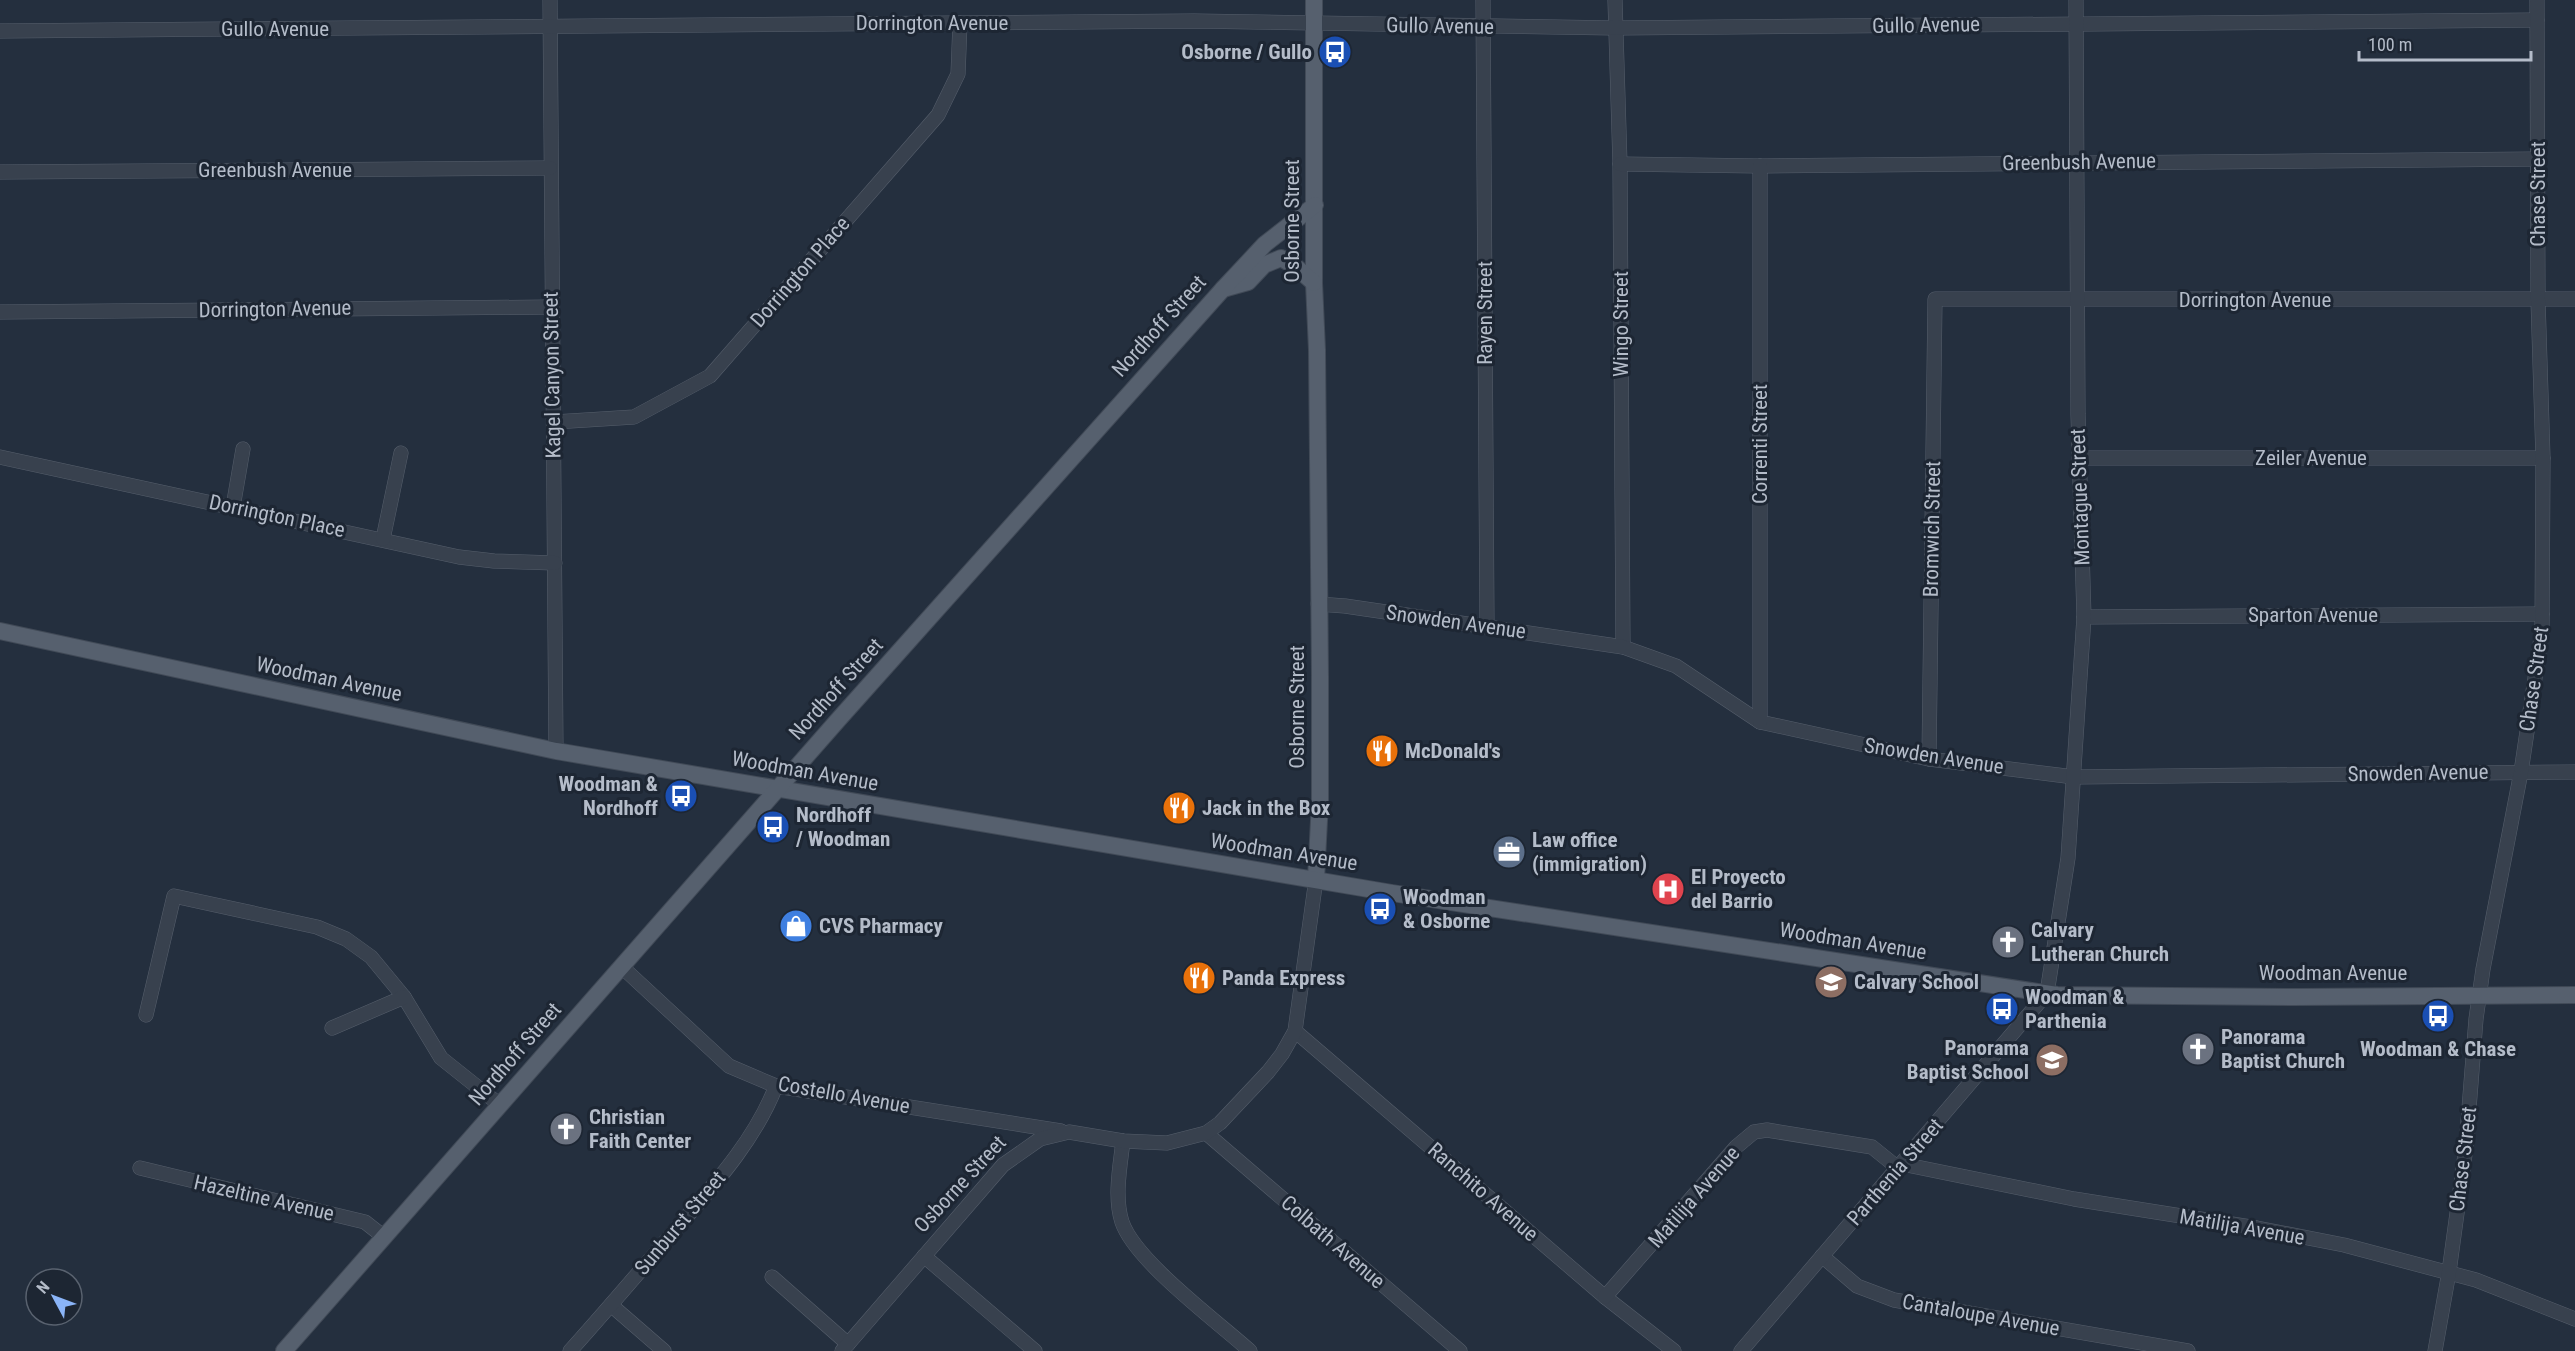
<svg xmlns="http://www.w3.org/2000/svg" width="2575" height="1351" viewBox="0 0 2575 1351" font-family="'Roboto Condensed',sans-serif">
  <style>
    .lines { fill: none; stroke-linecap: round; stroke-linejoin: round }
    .minor-casing { stroke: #565f6c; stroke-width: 15 }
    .major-casing { stroke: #414a57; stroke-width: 18 }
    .minor { stroke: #38414e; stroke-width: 14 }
    .major { stroke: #56606e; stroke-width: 16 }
    .labels { text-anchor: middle; stroke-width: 6; stroke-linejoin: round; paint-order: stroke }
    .street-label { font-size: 21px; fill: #b4bcc9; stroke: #1d2633 }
    .poi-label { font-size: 21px; font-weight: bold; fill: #b4bcc9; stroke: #1d2633; text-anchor: start }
  </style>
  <rect width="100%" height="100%" fill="#242f3e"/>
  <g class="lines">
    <g class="minor-casing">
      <g id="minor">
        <path d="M550 0 556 751"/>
        <path d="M1483 0 1487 626"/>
        <path d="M1615 0 1620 164 1623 647"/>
        <path d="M0 31 1194 21 1615 28 2537 20"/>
        <path d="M1620 164 1760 166 2538 159"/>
        <path d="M0 172 550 168"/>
        <path d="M0 312 551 307"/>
        <path d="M554 422 634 417 710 376 938 115 958 74 960 23"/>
        <path d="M0 457 459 557 494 561 555 563"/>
        <path d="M2079 458H2543"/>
        <path d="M233 507 243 449"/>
        <path d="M383 539 401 453"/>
        <path d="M1318 604 1345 606 1623 647 1676 666 1760 722 1929 759 2074 777 2575 772"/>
        <path d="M2084 617 2542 614"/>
        <path d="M1760 722V166"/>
        <path d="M1929 759 1935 299H2575"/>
        <path d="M622 967 729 1066 776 1086 1061 1131"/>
        <path d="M146 1015 174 896 317 927 346 939 371 957 404 997 441 1058 500 1105"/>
        <path d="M332 1028 404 997"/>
        <path d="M1295 1031 1605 1297 1674 1351"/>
        <path d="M1206 1133 1460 1351"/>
        <path d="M1123 1141C1120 1167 1114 1197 1122 1222 1135 1261 1218 1322 1250 1351"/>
        <path d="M1902 1164 2074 1199 2257 1228 2344 1245 2476 1280 2575 1319"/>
        <path d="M140 1168 365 1222 384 1237"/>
        <path d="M924 1256 1035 1351"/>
        <path d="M1822 1256 1857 1286 1894 1300 2188 1351"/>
        <path d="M772 1277 848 1344"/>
        <path d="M1605 1297 1736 1147 1754 1132 1767 1130 1872 1147 1898 1168"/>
        <path d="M611 1305 664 1351"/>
        <path d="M570 1351C606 1311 641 1270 676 1229 714 1185 755 1140 776 1086"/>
        <path d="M842 1351 1003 1165 1040 1139 1069 1132 1123 1141 1167 1143 1206 1133 1220 1123 1268 1072 1282 1054 1295 1031 1316 879"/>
        <path d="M1741 1351 2047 993 2068 858 2084 617 2078 414 2076 0"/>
        <path d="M2435 1351 2449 1272 2466 1147 2476 1019 2483 969 2521 772 2542 631 2543 458 2538 300 2537 0"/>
      </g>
    </g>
    <g class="major-casing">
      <g id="major">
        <path d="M1314 0V283L1317 350 1320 676V801L1316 879"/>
        <path d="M1223 289 1248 282 1264 265 1281 258 1296 267 1314 283"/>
        <path d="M0 631 556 751 1392 893 2057 995 2297 997 2575 995"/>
        <path d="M284 1351 838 720 1222 290 1265 244 1315 205"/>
      </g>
    </g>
    <use href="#minor" class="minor"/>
    <use href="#major" class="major"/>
  </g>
  <defs>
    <g id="bus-disc" transform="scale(1.725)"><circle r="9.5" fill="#1a4fb4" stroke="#1d2633"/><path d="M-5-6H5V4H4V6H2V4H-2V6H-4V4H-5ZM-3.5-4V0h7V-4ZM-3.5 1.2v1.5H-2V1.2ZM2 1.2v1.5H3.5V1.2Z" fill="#fff"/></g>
    <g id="restaurant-disc" transform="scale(1.725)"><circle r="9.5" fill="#e8710a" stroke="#1d2633"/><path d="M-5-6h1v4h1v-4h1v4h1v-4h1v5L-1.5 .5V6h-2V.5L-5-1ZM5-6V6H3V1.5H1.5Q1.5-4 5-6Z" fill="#fff"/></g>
    <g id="office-disc" transform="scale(1.725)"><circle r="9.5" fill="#5c6f8a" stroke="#1d2633"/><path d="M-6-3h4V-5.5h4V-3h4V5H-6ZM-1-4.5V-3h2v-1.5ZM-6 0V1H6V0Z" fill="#fff"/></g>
    <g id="hospital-disc" transform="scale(1.725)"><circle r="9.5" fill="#e0444e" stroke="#1d2633"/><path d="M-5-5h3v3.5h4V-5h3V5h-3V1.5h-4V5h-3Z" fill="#fff"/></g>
    <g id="shop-disc" transform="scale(1.725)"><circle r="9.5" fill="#3f7fe0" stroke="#1d2633"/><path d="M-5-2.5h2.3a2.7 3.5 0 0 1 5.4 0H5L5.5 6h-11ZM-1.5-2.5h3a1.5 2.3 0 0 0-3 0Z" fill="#fff"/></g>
    <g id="church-disc" transform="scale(1.725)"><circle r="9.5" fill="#6b7280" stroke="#1d2633"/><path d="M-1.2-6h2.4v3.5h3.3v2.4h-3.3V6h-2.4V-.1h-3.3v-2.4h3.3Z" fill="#fff"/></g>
    <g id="school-disc" transform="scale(1.725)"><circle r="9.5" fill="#8d6e63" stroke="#1d2633"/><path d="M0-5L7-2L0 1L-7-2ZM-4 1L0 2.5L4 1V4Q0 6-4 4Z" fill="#fff"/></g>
  </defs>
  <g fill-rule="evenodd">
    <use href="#bus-disc" x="1335" y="52"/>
    <use href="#restaurant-disc" x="1382" y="751"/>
    <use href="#bus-disc" x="681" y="796"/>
    <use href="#restaurant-disc" x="1179" y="808"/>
    <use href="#bus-disc" x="773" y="827"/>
    <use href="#office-disc" x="1509" y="852"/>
    <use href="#hospital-disc" x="1668" y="889"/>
    <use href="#bus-disc" x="1380" y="909"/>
    <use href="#shop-disc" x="796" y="926"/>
    <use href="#church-disc" x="2008" y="942"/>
    <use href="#restaurant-disc" x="1199" y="978"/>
    <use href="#school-disc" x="1831" y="982"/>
    <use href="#bus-disc" x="2002" y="1009"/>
    <use href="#bus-disc" x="2438" y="1016"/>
    <use href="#church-disc" x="2198" y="1049"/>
    <use href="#school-disc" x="2052" y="1060"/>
    <use href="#church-disc" x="566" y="1129"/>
  </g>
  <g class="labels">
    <g class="street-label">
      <text x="932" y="30">Dorrington Avenue</text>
      <text transform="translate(1926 25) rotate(-1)" y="7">Gullo Avenue</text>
      <text transform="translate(1440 26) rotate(1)" y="7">Gullo Avenue</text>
      <text x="275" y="36">Gullo Avenue</text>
      <text transform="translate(2079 162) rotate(-1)" y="7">Greenbush Avenue</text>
      <text x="275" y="177">Greenbush Avenue</text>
      <text transform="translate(2538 194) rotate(-90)" y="7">Chase Street</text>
      <text transform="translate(1292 221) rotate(-90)" y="7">Osborne Street</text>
      <text transform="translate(800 272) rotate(-49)" y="7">Dorrington Place</text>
      <text x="2255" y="307">Dorrington Avenue</text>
      <text transform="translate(275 309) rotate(-1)" y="7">Dorrington Avenue</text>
      <text transform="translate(1485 313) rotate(-90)" y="7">Rayen Street</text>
      <text transform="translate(1621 324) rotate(-90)" y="7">Wingo Street</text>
      <text transform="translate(1159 326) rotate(-48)" y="7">Nordhoff Street</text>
      <text transform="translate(552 375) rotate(-91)" y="7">Kagel Canyon Street</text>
      <text transform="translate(1760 444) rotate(-90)" y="7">Correnti Street</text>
      <text x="2311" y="465">Zeiler Avenue</text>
      <text transform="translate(2080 497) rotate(-92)" y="7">Montague Street</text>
      <text transform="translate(277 516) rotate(12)" y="7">Dorrington Place</text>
      <text transform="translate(1932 529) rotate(-89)" y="7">Bromwich Street</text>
      <text x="2313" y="622">Sparton Avenue</text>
      <text transform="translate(1456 622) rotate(8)" y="7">Snowden Avenue</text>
      <text transform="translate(329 679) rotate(12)" y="7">Woodman Avenue</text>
      <text transform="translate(2534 679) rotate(-82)" y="7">Chase Street</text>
      <text transform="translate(836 689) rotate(-48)" y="7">Nordhoff Street</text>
      <text transform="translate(1297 707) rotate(-90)" y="7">Osborne Street</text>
      <text transform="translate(1934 756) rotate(9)" y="7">Snowden Avenue</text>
      <text transform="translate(805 771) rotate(10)" y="7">Woodman Avenue</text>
      <text transform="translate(2418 773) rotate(-1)" y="7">Snowden Avenue</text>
      <text transform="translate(1284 852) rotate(9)" y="7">Woodman Avenue</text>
      <text transform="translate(1853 941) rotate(9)" y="7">Woodman Avenue</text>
      <text x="2333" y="980">Woodman Avenue</text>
      <text transform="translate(515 1054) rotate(-49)" y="7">Nordhoff Street</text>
      <text transform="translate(844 1095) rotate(10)" y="7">Costello Avenue</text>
      <text transform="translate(2463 1159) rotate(-83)" y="7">Chase Street</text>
      <text transform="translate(1895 1172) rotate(-49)" y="7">Parthenia Street</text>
      <text transform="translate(960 1184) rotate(-47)" y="7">Osborne Street</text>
      <text transform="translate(1483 1192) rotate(41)" y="7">Ranchito Avenue</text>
      <text transform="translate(1694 1197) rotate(-49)" y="7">Matilija Avenue</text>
      <text transform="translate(264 1198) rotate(13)" y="7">Hazeltine Avenue</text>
      <text transform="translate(680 1223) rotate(-50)" y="7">Sunburst Street</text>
      <text transform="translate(2242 1227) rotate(10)" y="7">Matilija Avenue</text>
      <text transform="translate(1333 1242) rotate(41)" y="7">Colbath Avenue</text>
      <text transform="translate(1981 1315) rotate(10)" y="7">Cantaloupe Avenue</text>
    </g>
    <g class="poi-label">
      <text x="1312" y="59" text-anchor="end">Osborne / Gullo</text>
      <text x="1405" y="758">McDonald's</text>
      <text x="658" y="791" text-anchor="end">Woodman &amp;<tspan x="658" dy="24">Nordhoff</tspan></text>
      <text x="1202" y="815">Jack in the Box</text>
      <text x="796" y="822">Nordhoff<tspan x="796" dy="24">/ Woodman</tspan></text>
      <text x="1532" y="847">Law office<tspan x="1532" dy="24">(immigration)</tspan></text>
      <text x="1691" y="884">El Proyecto<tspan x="1691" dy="24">del Barrio</tspan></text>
      <text x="1403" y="904">Woodman<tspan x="1403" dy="24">&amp; Osborne</tspan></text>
      <text x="819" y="933">CVS Pharmacy</text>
      <text x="2031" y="937">Calvary<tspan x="2031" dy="24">Lutheran Church</tspan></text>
      <text x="1222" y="985">Panda Express</text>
      <text x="1854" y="989">Calvary School</text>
      <text x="2025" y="1004">Woodman &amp;<tspan x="2025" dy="24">Parthenia</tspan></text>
      <text x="2221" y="1044">Panorama<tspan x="2221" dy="24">Baptist Church</tspan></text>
      <text x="2029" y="1055" text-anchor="end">Panorama<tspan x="2029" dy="24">Baptist School</tspan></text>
      <text x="2438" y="1056" text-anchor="middle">Woodman &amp; Chase</text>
      <text x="589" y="1124">Christian<tspan x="589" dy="24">Faith Center</tspan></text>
    </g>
  </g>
  <g transform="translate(54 1297) rotate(311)"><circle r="28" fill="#1d2633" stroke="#59626f" stroke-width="1.5"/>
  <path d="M0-4.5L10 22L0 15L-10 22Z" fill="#8ab4f8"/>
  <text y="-9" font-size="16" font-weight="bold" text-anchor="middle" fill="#b4bcc9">N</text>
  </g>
  <path d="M2359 51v9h172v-9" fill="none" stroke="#b4bcc9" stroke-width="3"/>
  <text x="2368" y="51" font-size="18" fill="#b4bcc9" stroke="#1d2633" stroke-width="4.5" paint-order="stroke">100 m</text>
</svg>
